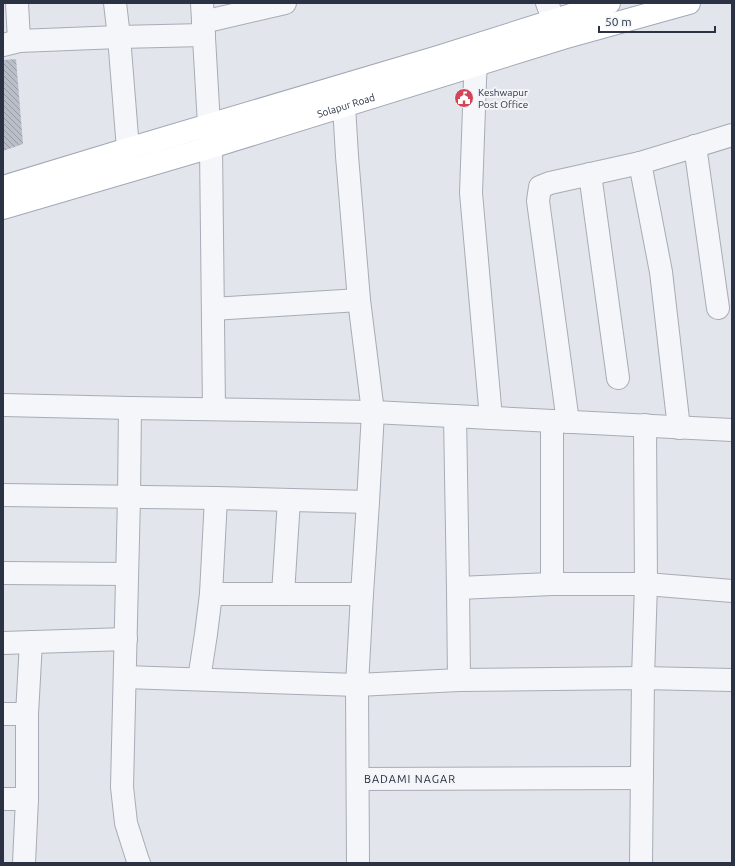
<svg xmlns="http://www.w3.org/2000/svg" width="735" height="866" viewBox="0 0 735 866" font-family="Ubuntu,sans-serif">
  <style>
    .building { fill: url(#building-back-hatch) }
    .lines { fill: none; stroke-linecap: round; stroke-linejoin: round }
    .minor-casing { stroke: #a7acb6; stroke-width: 24 }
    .major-casing { stroke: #a1a9b7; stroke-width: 24 }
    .minor { stroke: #f5f6f9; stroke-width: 22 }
    .major { stroke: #fff; stroke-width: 22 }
    .labels { text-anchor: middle; stroke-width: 4; stroke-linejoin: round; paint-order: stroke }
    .poi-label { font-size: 10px; fill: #2a3244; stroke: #f2f4f8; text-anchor: start }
    .street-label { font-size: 10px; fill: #2a3244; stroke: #f2f4f8 }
    .neighbourhood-label { font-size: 11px; letter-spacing: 1px; fill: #1c2334; stroke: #f2f4f8 }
  </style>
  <defs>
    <pattern id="building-back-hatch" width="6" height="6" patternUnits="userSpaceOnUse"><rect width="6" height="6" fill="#b9bec9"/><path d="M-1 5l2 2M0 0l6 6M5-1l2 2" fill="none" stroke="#979ba5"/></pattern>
  </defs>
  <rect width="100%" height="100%" fill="#e2e5eb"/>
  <path class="building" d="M16 59 23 144 3 151V60Z"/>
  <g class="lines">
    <g class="minor-casing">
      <g id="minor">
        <path d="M17 3 19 41"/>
        <path d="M115 3 119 37 128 149"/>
        <path d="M202 3 209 125 211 147 214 409"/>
        <path d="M547 3 554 21"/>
        <path d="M203 22 285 3"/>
        <path d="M3 45 19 41 119 37 204 35"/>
        <path d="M476 65 475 80 471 193 491 418"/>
        <path d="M695 146 718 308"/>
        <path d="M640 163 661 272 679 428"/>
        <path d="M590 174 618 378"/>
        <path d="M213 309 359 300"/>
        <path d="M3 405 130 408 373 412 732 430"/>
        <path d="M130 408 129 497 122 787 126 823 138 861 139 863"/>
        <path d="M455 416 458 588 459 680"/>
        <path d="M568 422 538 201 540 187 550 183 640 163 732 135"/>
        <path d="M3 495 216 498 368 502 373 412 359 300 347 156 344 106"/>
        <path d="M216 498 211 594H362L368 502"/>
        <path d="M3 573 127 574"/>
        <path d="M552 584V421"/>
        <path d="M458 588 552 584H646L732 591"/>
        <path d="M283 594 289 500"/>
        <path d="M3 643 126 639"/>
        <path d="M125 677 357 685 459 680 643 678 732 680"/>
        <path d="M199 679 206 634 211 594"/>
        <path d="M3 714H27"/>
        <path d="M358 779 642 778"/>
        <path d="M3 799H27"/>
        <path d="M24 863 27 799V714L31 642"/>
        <path d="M358 863 357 685 362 594"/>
        <path d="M641 863 643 678 646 584 645 425"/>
      </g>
    </g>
    <g class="major-casing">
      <g id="major">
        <path d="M3 187 128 149 438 57 609 3"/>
        <path id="s1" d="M3 208 211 147 563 38 689 3"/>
      </g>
    </g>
    <use href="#minor" class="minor"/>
    <use href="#major" class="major"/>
  </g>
  <defs>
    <g id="civic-disc" transform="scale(1)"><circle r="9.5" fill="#d24556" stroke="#f2f4f8"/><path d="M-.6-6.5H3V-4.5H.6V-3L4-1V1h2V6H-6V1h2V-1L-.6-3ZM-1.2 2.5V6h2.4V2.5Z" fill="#fff"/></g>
  </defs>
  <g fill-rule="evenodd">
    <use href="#civic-disc" x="464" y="98"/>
  </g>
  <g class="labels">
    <g class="poi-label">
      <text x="478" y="96">Keshwapur<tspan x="478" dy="12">Post Office</tspan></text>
    </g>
    <g class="street-label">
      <text dy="4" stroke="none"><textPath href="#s1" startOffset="358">Solapur Road</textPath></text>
    </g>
    <g class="neighbourhood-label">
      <text x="410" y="783">BADAMI NAGAR</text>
    </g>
  </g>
  <rect width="735" height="866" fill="none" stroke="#2a3244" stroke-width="8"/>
  <path d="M599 26v6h116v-6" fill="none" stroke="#2a3244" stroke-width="2"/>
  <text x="605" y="26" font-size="12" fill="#2a3244" stroke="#f2f4f8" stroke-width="3" paint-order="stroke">50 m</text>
</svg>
